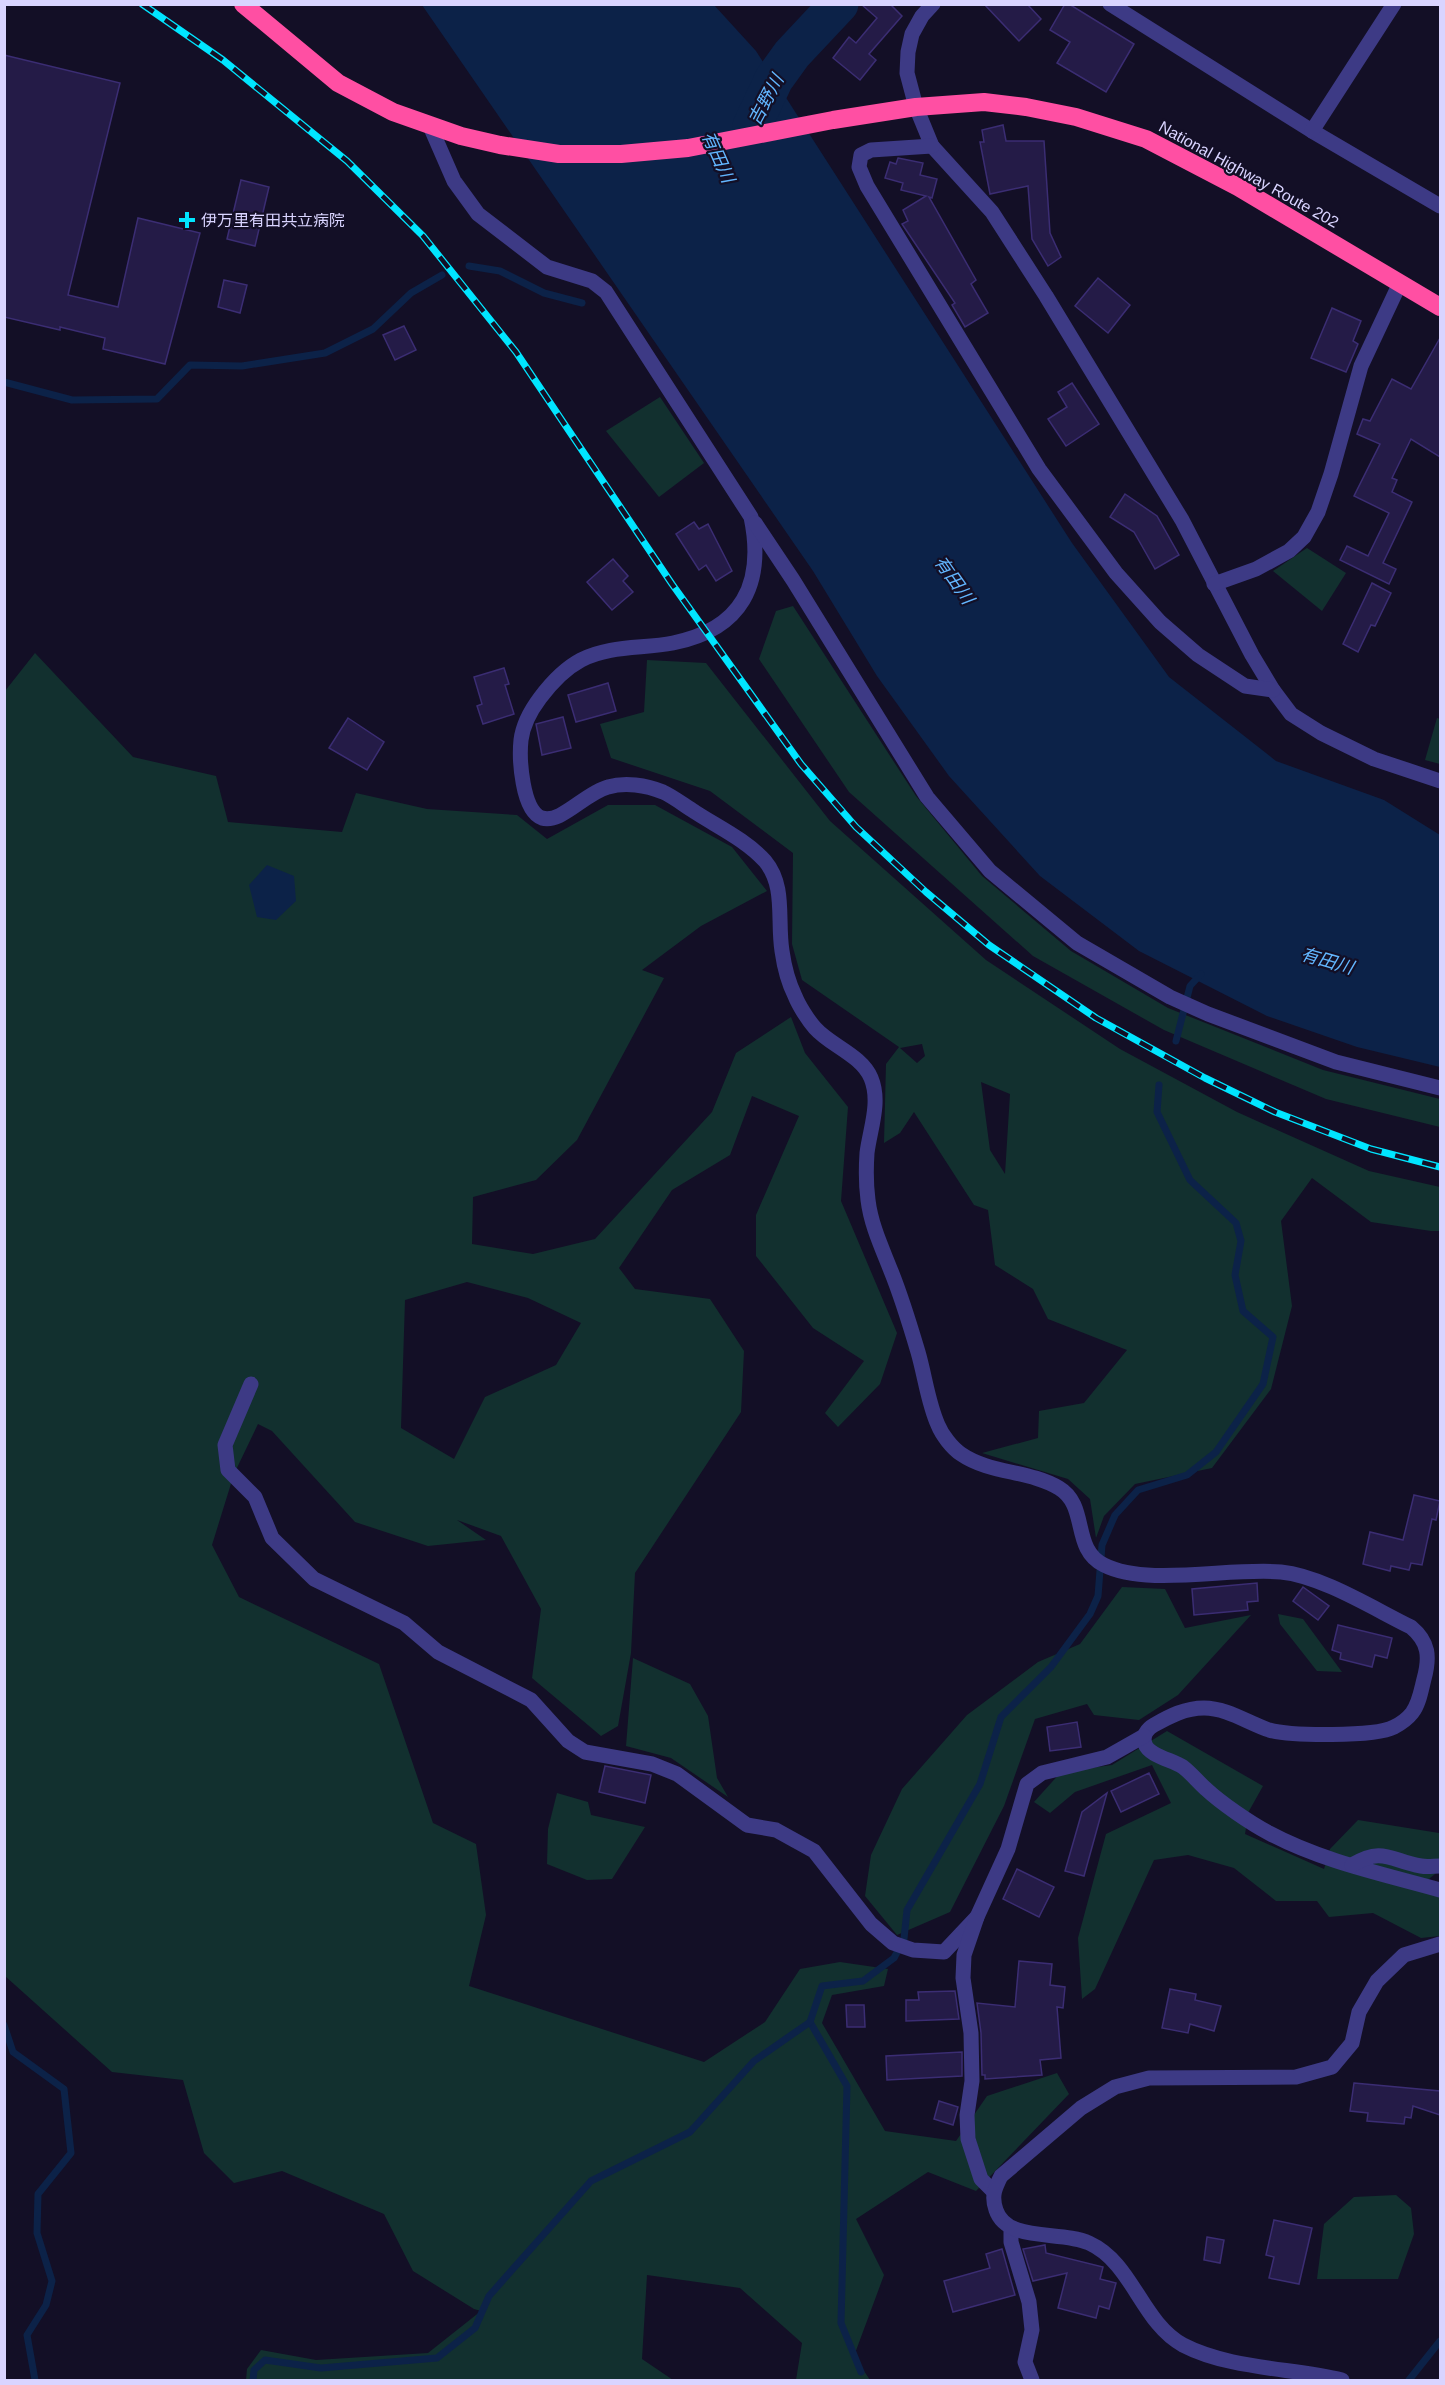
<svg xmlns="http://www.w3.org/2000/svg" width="1445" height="2385" viewBox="0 0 1445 2385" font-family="Arial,'Noto Sans JP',sans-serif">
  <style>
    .green { fill: #12302f; fill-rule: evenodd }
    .water { fill: #0c2248 }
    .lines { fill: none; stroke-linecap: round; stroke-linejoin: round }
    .stream { stroke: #0c2248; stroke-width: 7 }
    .river { stroke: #0c2248; stroke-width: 39 }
    .building { fill: #241b47; stroke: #3b2d73; stroke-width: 1.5 }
    .minor { stroke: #3d3a85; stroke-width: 15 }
    .highway { stroke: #ff4fa3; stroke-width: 18 }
    .rail-casing { stroke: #00e5ff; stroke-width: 7 }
    .rail { stroke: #130f26; stroke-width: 4.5; stroke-dasharray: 14; stroke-linecap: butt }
    .poi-dot { fill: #00e5ff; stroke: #130f26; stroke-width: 2 }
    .labels { text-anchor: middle; stroke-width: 4.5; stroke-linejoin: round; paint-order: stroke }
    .street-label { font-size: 16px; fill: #d9d4ff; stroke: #130f26 }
    .poi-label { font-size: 16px; fill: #d9d4ff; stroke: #130f26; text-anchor: start }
    .water-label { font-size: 18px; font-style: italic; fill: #62b6ff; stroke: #130f26 }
  </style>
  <rect width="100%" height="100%" fill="#130f26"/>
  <g class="green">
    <path d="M660 397 704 463 659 497 606 431Z"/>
    <path d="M1307 548 1346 573 1322 611 1273 571Z"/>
    <path d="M793 606 916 796 982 876 1071 951 1168 1008 1323 1070 1440 1099V1127L1326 1099 1164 1030 1033 956 849 792 759 659 776 611Z"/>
    <path d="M35 653 133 757 216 776 228 822 342 832 356 793 427 809 517 815 547 839 608 805H655L732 847 767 891 701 926 642 970 664 978 577 1140 536 1180 473 1197 472 1244 533 1254 595 1239 712 1112 736 1053 791 1017 805 1053 848 1107 841 1201 897 1333 880 1384 838 1427 825 1413 864 1361 813 1328 756 1256V1215L799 1116 752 1096 730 1155 672 1190 619 1268 635 1289 710 1299 744 1351 741 1412 635 1573 631 1653 618 1726 601 1736 532 1678 541 1609 501 1536 457 1520 486 1540 428 1546 355 1522 272 1431 258 1424 234 1474 212 1545 239 1597 379 1664 433 1823 476 1844 486 1915 469 1986 704 2062 765 2022 800 1969 840 1962 888 1969 884 1986 832 1995 822 2023 885 2131 956 2141 987 2096 1057 2073 1069 2094 976 2191 928 2172 856 2219 884 2275 854 2356 870 2380H796L802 2343 740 2288 647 2275 642 2359 673 2380H246L247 2369 261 2350 316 2360 428 2353 481 2311 474 2309 413 2271 384 2214 282 2171 234 2183 204 2153 183 2080 112 2072 5 1976V691ZM467 1282 528 1298 581 1323 556 1365 485 1397 454 1459 401 1428 405 1300Z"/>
    <path d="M647 660 706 663 830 821 986 960 1120 1049 1237 1112 1369 1171 1440 1187V1231H1431L1371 1222 1312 1178 1281 1221 1292 1306 1271 1389 1212 1468 1135 1484 1104 1516 1096 1538 1090 1499 1068 1479 982 1453 1038 1438 1039 1411 1084 1403 1127 1350 1048 1319 1033 1289 995 1265 988 1210 974 1205 914 1112 900 1133 884 1143 886 1064 899 1047 802 980 792 944 793 853 710 791 611 758 600 724 644 712ZM922 1044 925 1056 917 1063 900 1048ZM981 1082 1010 1094 1005 1174 990 1150Z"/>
    <path d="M1437 718 1440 719V764L1425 760Z"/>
    <path d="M1122 1587 1165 1589 1185 1628 1251 1615 1178 1695 1139 1720 1094 1715 1087 1704 1035 1719 1004 1806 950 1912 897 1935 865 1896 871 1855 902 1789 967 1715 1038 1662 1080 1644Z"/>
    <path d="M1278 1614 1303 1619 1342 1672 1317 1671 1280 1624Z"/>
    <path d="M633 1658 690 1684 708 1716 717 1778 728 1797 671 1758 626 1746Z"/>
    <path d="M1167 1731 1263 1786 1249 1811 1245 1834 1324 1869 1330 1849 1358 1820 1439 1833 1440 1835V1870L1419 1887 1440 1897V1936L1421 1938 1373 1913 1329 1917 1317 1901H1276L1234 1868 1188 1855 1154 1860 1095 1989 1082 1999 1078 1938 1106 1834 1171 1803 1152 1765 1075 1792 1050 1813 1034 1802 1061 1772 1112 1765Z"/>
    <path d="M557 1793 588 1802 591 1815 645 1827 612 1879 587 1880 547 1864 548 1829Z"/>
    <path d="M1396 2195 1411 2208 1414 2234 1398 2279H1317L1324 2224 1354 2197Z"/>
  </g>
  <g class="water">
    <path d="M422 5H714L756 51 1072 543 1169 677 1276 761 1384 800 1440 835V1067L1357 1047 1267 1016 1139 951 1040 876 949 776 877 676 813 571Z"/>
    <path d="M267 865 294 876 296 901 276 920 257 917 249 885Z"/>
  </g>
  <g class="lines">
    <g class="stream">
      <path d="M469 266 500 271 544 293 582 303"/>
      <path d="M4 382 72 400 157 399 190 365 242 366 325 353 373 329 411 293 442 275"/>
      <path d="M1176 1041 1190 986 1201 974"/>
      <path d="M810 2022 847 2086 841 2323 861 2372"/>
      <path d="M4 2025 13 2052 64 2089 71 2153 38 2194 37 2233 52 2281 46 2305 27 2335 35 2380"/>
      <path d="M253 2380 254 2370 265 2360 321 2368 437 2358 475 2328 489 2296 591 2181 690 2132 754 2061 810 2022 822 1986 863 1981 894 1958 904 1939 907 1910 980 1784 1001 1717 1051 1667 1090 1614 1098 1596 1102 1545 1115 1515 1138 1490 1187 1475 1216 1452 1263 1384 1273 1337 1243 1311 1235 1275 1241 1241 1236 1223 1190 1180 1157 1112 1159 1085"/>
      <path d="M1409 2380 1440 2341"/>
    </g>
    <path class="river" d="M752 126 774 79 792 54 839 4"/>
  </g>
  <g class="building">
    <path d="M861 4H890L902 16 869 54 876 60 860 80 833 58 849 37 856 43 877 18Z"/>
    <path d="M984 4H1027L1041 19 1019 41Z"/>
    <path d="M1065 4H1069L1134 44 1106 92 1057 63 1070 42 1050 30Z"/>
    <path d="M4 55 120 83 68 295 118 307 138 218 200 233 165 364 103 349 105 338 60 327V330L4 317Z"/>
    <path d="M1003 125 1006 141H1044L1050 233 1061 257 1048 266 1032 239 1028 186 990 194 980 142H984L982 130Z"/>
    <path d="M898 158 923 163 920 175 937 179 932 198 929 197 976 280 971 284 988 313 965 327 952 305 955 303 902 224 908 221 903 210 926 196 901 190 903 183 885 178 890 162 896 164Z"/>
    <path d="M241 180 269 187 255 246 227 239Z"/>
    <path d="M1098 278 1130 305 1108 333 1075 306Z"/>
    <path d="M224 280 247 285 240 313 218 307Z"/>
    <path d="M1332 308 1361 321 1353 341 1358 344 1346 372 1311 358Z"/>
    <path d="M404 326 416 350 395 360 383 335Z"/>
    <path d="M1440 338V457L1411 439 1392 478 1397 480 1392 492 1412 502 1383 563 1396 569 1389 584 1340 560 1347 546 1368 556 1389 513 1354 496 1380 444 1357 434 1363 419 1370 421 1392 379 1411 389Z"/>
    <path d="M1072 383 1099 424 1066 446 1048 419 1067 407 1058 392Z"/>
    <path d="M1125 494 1157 516 1179 555 1155 569 1134 532 1110 517Z"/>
    <path d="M694 522 699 529 708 524 732 571 716 581 706 565 699 570 676 534Z"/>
    <path d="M613 559 628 576 623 581 633 592 612 610 587 582Z"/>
    <path d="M1372 583 1391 593 1375 626 1371 625 1358 652 1343 644Z"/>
    <path d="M504 668 509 684 505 685 514 714 483 724 477 706 482 704 474 677Z"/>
    <path d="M608 683 616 711 576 722 568 695Z"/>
    <path d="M563 717 571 748 542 755 536 724Z"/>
    <path d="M348 718 384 742 367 770 329 748Z"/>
    <path d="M1414 1495 1440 1501 1436 1520 1432 1519 1422 1565 1411 1563 1409 1570 1391 1566 1390 1571 1363 1564 1370 1532 1403 1540Z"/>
    <path d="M1257 1583 1258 1601 1247 1602 1248 1610 1194 1615 1192 1589Z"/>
    <path d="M1303 1587 1329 1606 1318 1620 1293 1601Z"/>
    <path d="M1338 1625 1392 1638 1387 1658 1375 1655 1372 1667 1340 1659 1341 1653 1332 1650Z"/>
    <path d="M1077 1722 1081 1747 1050 1751 1047 1727Z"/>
    <path d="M605 1766 651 1775 645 1803 599 1792Z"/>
    <path d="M1149 1773 1159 1794 1121 1812 1111 1791Z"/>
    <path d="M1107 1793 1084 1876 1065 1871 1082 1812Z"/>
    <path d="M1017 1869 1054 1887 1039 1917 1003 1899Z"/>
    <path d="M1019 1961 1052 1964 1050 1985 1065 1987 1063 2008 1057 2007 1061 2058 1040 2060 1042 2075 985 2079V2075H982L981 2033 977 2003 1015 2007Z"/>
    <path d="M1170 1989 1196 1994 1195 2000 1221 2006 1214 2031 1190 2024 1188 2033 1162 2028Z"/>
    <path d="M955 1991 959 2019 906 2021V2000H919L918 1992Z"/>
    <path d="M846 2005H864L865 2027H847Z"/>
    <path d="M962 2052V2076L887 2080 886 2056Z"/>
    <path d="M1354 2083 1440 2091V2115L1413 2106 1411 2118 1405 2117 1404 2124 1367 2121 1368 2113 1350 2111Z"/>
    <path d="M939 2101 958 2107 953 2125 934 2119Z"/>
    <path d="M1274 2220 1312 2228 1299 2284 1269 2278 1274 2257 1266 2255Z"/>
    <path d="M1207 2237 1224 2240 1220 2263 1204 2260Z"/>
    <path d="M1045 2245 1046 2253 1103 2267 1100 2279 1116 2283 1109 2309 1099 2306 1096 2318 1058 2308 1067 2273 1033 2281 1023 2249Z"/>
    <path d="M1002 2249 1015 2295 953 2312 944 2281 990 2268 986 2254Z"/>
  </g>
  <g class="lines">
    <g class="minor">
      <path d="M933 4 922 16 912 34 908 52 907 73 916 107 932 146 992 212 1046 296 1182 520 1252 655 1273 690 1291 714 1321 733 1374 759 1440 781"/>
      <path d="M1110 4 1312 131 1440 206"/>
      <path d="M430 126 454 181 478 214 547 267 592 281 606 292 751 517C765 584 742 629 673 643 643 649 610 645 581 660 564 669 552 682 540 698 531 710 523 724 521 740 519 759 522 811 542 818 561 824 585 793 608 787 625 782 646 785 663 792 674 797 685 806 695 812 718 827 746 840 765 861 786 886 777 920 782 951 784 965 789 984 795 996 799 1006 808 1020 815 1028 831 1046 861 1055 871 1078 881 1102 870 1129 867 1153 866 1168 866 1185 868 1200 871 1225 882 1248 891 1271 902 1298 910 1325 918 1352 925 1376 928 1403 938 1425 942 1435 952 1448 961 1454 990 1474 1029 1470 1059 1488 1089 1506 1071 1549 1104 1565 1147 1587 1231 1567 1281 1572 1322 1576 1374 1609 1411 1627 1429 1642 1430 1657 1424 1679 1421 1691 1419 1704 1412 1713 1408 1718 1400 1724 1394 1727 1375 1737 1290 1736 1269 1730 1248 1723 1227 1708 1204 1708 1185 1708 1170 1716 1154 1725 1147 1729 1142 1736 1145 1744 1149 1756 1173 1760 1183 1767 1191 1773 1198 1782 1206 1789 1221 1803 1250 1823 1269 1833 1321 1861 1383 1874 1440 1890"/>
      <path d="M1312 131 1394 4"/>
      <path d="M932 146 871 150 861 155 859 167 867 186 1039 469 1116 573 1160 622 1198 655 1245 686 1273 690"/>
      <path d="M755 523 793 580 927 797 990 871 1077 943 1170 997 1208 1014 1336 1062 1440 1088"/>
      <path d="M1214 584 1256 569 1289 551 1304 537 1318 512 1331 474 1361 366 1400 283"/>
      <path d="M251 1384 225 1445 228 1470 255 1497 272 1538 314 1579 404 1623 438 1652 531 1700 568 1741 585 1752 652 1764 677 1774 747 1825 776 1830 814 1851 871 1924 893 1943 913 1950 944 1952 977 1917"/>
      <path d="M1352 1865C1383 1846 1391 1861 1421 1866 1427 1867 1434 1866 1440 1866"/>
      <path d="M993 2191 981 2179 968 2139 967 2115 972 2081 971 2033 963 1978 964 1955 977 1917 1008 1849 1027 1784 1042 1773 1107 1757 1144 1736"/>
      <path d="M1011 2229V2242L1029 2302 1032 2330 1025 2362 1032 2380"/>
      <path d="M1342 2380C1292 2368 1229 2369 1183 2345 1141 2322 1133 2263 1089 2243 1061 2230 1007 2243 996 2210 991 2196 995 2188 1001 2176L1081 2108 1115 2087 1149 2078 1296 2077 1332 2067 1352 2043 1359 2012 1377 1981 1404 1955 1440 1944"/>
    </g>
    <path class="highway" d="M243 4 338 83 393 112 461 136 500 145 559 154H621L688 148 833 120 916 107 984 102 1026 107 1076 117 1146 139 1238 187 1440 307"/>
    <g class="rail-casing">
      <path id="rail" d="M142 4 223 60 347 161 423 236 516 352 672 584 801 764 856 827 926 892 989 945 1096 1018 1205 1078 1275 1112 1371 1149 1440 1167"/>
    </g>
    <use href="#rail" class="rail"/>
  </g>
  <path class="poi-dot" d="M184 211h6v6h6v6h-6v6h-6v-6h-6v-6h6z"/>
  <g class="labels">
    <g class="street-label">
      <text transform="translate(1249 174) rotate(29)" y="6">National Highway Route 202</text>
    </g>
    <g class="poi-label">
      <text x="201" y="226">伊万里有田共立病院</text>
    </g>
    <g class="water-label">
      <text transform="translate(766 100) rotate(-62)" y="6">吉野川</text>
      <text transform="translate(718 157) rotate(66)" y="6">有田川</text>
      <text transform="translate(954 580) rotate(55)" y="6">有田川</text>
      <text transform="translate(1327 961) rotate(16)" y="6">有田川</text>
    </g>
  </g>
  <rect width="1445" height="2385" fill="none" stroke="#d9d4ff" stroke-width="12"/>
</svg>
